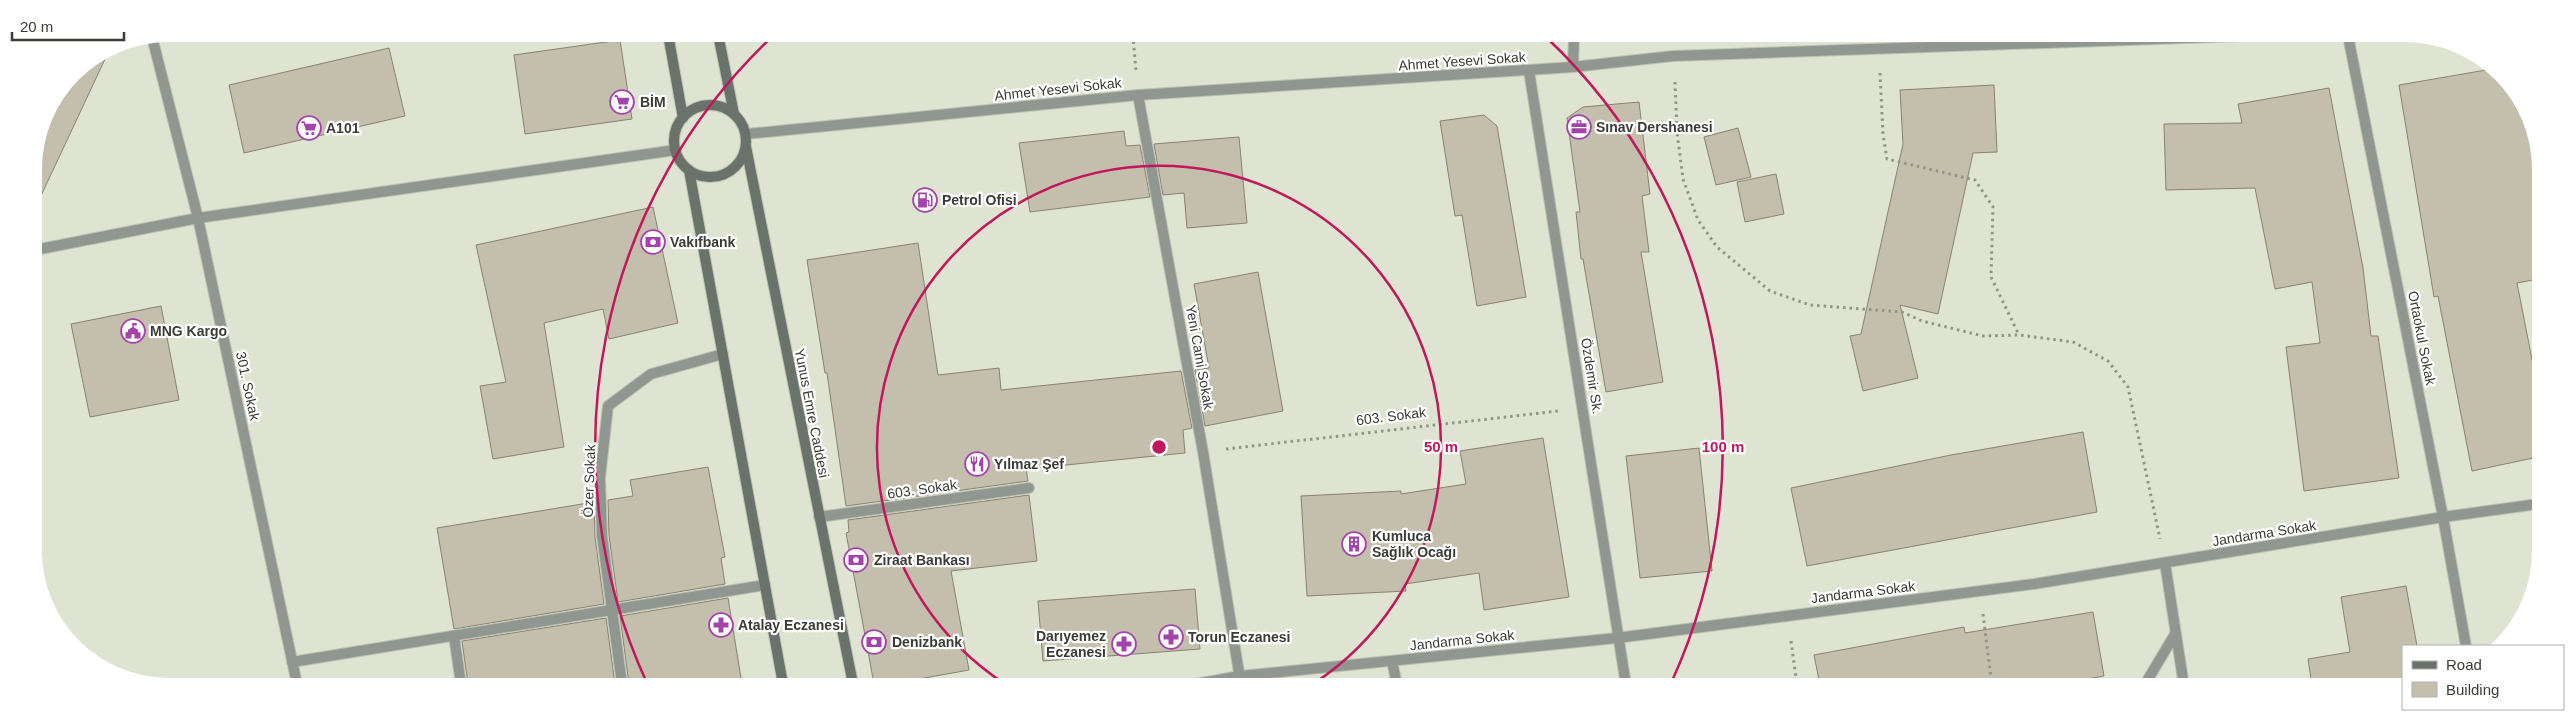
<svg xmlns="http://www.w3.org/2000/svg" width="2574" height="720" viewBox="0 0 2574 720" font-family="Helvetica,sans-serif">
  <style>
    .building { fill: #c4beac; stroke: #888271 }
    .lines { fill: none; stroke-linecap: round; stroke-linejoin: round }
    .lane-casing { stroke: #bdc2b2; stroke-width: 12 }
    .street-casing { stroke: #bdc2b2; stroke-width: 12 }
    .secondary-casing { stroke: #bdc2b2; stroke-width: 12 }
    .path { stroke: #919588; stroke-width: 3; stroke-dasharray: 2.5 4; stroke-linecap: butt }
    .lane { stroke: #909791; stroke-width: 10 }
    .street { stroke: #909791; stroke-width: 10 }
    .secondary { stroke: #69736b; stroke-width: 10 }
    .ring { fill: none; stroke: #c2185b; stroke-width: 2.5 }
    .labels { text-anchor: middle; stroke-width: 4.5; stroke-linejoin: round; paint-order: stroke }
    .street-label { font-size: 14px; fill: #3a3c35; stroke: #fff }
    .poi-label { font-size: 14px; font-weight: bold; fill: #3a3c35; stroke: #fff; text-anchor: start }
    .centre { fill: #c2185b; stroke: #fff; stroke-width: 2.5 }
    .ring-label { font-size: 15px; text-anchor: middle; font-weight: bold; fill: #c2185b; stroke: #fff; stroke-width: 4.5; stroke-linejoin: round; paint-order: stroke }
  </style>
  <rect width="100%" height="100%" fill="#dee4d1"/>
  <g class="building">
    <path d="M620 40 632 119 525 134 514 55Z"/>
    <path d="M389 48 405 116 244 153 229 85Z"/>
    <path d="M102 54 106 57 39 200 34 198V161L44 117 74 73Z"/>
    <path d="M2492 69 2501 74 2538 144V279L2517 283 2538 390V457L2472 471 2438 296 2434 297 2399 85Z"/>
    <path d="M1994 85 1997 152 1973 153 1938 314 1900 305 1918 378 1863 391 1850 336 1861 334 1903 144 1900 90Z"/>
    <path d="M2329 88 2363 268 2371 336H2378L2399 478 2304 491 2286 347 2320 343 2312 282 2275 289 2255 188 2166 190 2164 124 2242 123 2238 104Z"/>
    <path d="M1639 102 1650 194 1642 196 1649 252H1641L1663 382 1606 392 1583 259H1581L1576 212H1580L1567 118 1583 107Z"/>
    <path d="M1484 115 1497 126 1526 297 1477 306 1462 215 1455 216 1440 121Z"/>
    <path d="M1738 128 1751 177 1716 185 1704 137Z"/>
    <path d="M1124 131 1126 146 1140 145 1150 197 1030 212 1019 143Z"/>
    <path d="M1239 137 1247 223 1187 228 1184 193 1163 195 1154 144Z"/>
    <path d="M1776 174 1784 214 1745 222 1737 182Z"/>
    <path d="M653 207 678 323 609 339 603 309 544 323 564 447 493 459 480 386 506 382 476 245Z"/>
    <path d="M918 243 938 375 999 368 1001 390 1181 371 1192 428 1183 430 1185 453 1026 469 1028 481 846 506 827 373H825L807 260Z"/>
    <path d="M1258 272 1283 411 1205 426 1195 370 1209 368 1194 284Z"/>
    <path d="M161 306 179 400 90 417 71 324Z"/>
    <path d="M2083 432 2097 512 1807 566 1791 488 1951 455Z"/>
    <path d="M1543 438 1569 597 1484 610 1479 573 1405 584 1406 591 1307 596 1301 496 1401 491V494L1466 484 1460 451Z"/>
    <path d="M1699 448 1712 571 1640 578 1626 456Z"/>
    <path d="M708 467 725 557 721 558 725 584 618 602 609 535 608 500 633 496 630 480Z"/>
    <path d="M1029 495 1037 561 951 571 969 670 891 684H874L846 533 849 532 848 520Z"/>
    <path d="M594 502 595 537 604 604 454 629 437 528Z"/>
    <path d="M2406 586 2417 646H2403V686H2312L2308 659 2350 652 2341 597Z"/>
    <path d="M1195 589 1200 649 1043 661 1038 601Z"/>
    <path d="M728 598 742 684H629L620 616Z"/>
    <path d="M2093 612 2104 676 2046 686 1820 685 1814 655 1964 627 1965 633Z"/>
    <path d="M606 618 615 684H468L462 641Z"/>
  </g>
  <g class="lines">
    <g class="lane-casing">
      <g id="lane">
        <path d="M819 517 1029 488"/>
        <path d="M2165 563 2184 686"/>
        <path d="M1392 661 1397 685"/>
        <path d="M2144 686 2175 634"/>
      </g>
    </g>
    <g class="street-casing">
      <g id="street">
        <path d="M2348 36 2443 517 2466 646"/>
        <path d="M152 37 198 218 297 684"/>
        <path d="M1573 67 1574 35"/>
        <path d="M1529 71 1626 685"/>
        <path d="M1138 95 1203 452 1241 685"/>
        <path d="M746 134 1138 95 1573 67 1673 56 2242 36"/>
        <path d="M35 250 198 218 676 150"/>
        <path d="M454 636 461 684"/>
        <path d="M292 662 765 585"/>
        <path d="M622 684 602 536 600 478 608 406 651 374 723 354"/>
        <path d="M1190 685 1240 676 1617 638 2034 584 2443 517 2538 504"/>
      </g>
    </g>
    <g class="secondary-casing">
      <g id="secondary">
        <path d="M668 34 683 118"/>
        <path d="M718 34 734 114"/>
        <circle cx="710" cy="141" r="36"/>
        <path d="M746 147 853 684"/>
        <path d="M689 170 783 684"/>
      </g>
    </g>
    <g class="path">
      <path d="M1133 35 1136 72"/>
      <path d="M1880 73 1883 134 1887 159 1975 180 1993 207 1991 277 2019 335"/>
      <path d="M1675 82 1677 132 1683 179 1698 220 1717 247 1770 291 1810 305 1902 312 1922 321 1983 336 2019 335 2073 342 2108 361 2128 387 2160 539"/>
      <path d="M1226 449 1558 411"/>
      <path d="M1983 614 1992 686"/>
      <path d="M1791 641 1797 685"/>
    </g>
    <use href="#lane" class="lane"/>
    <use href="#street" class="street"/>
    <use href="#secondary" class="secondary"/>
  </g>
  <g class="ring">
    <path d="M1005 684A282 282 0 1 1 1313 684"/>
    <path d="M646 681A564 564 0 0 1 774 35M1547 38A564 564 0 0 1 1672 681"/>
  </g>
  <defs>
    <g id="supermarket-ring" transform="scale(1.25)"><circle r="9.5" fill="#fff" stroke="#a444ab" stroke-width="1.5"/><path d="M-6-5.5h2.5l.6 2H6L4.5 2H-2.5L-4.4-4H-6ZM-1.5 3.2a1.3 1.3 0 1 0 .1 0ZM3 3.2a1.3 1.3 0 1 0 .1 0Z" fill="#a444ab"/></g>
    <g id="office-ring" transform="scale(1.25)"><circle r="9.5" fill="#fff" stroke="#a444ab" stroke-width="1.5"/><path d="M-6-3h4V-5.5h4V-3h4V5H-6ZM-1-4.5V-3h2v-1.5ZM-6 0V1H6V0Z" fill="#a444ab"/></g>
    <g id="fuel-ring" transform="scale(1.25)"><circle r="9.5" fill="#fff" stroke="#a444ab" stroke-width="1.5"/><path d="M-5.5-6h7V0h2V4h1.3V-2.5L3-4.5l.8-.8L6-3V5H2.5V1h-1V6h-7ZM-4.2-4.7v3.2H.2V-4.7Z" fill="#a444ab"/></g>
    <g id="bank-ring" transform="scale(1.25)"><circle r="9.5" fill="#fff" stroke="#a444ab" stroke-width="1.5"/><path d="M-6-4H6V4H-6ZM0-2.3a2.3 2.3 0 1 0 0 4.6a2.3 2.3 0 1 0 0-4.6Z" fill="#a444ab"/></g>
    <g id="civic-ring" transform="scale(1.25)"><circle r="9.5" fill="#fff" stroke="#a444ab" stroke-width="1.5"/><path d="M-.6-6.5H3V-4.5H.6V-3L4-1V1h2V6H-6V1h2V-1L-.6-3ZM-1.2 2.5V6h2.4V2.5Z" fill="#a444ab"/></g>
    <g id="restaurant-ring" transform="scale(1.25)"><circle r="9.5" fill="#fff" stroke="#a444ab" stroke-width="1.5"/><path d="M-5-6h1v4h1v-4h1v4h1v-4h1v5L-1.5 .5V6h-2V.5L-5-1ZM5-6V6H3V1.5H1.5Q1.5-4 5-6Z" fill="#a444ab"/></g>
    <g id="building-ring" transform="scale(1.25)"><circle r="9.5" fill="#fff" stroke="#a444ab" stroke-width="1.5"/><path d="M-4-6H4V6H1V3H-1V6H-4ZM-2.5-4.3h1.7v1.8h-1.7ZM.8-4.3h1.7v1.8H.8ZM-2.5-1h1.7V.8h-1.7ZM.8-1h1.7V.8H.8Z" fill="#a444ab"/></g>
    <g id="pharmacy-ring" transform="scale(1.25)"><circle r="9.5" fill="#fff" stroke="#a444ab" stroke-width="1.5"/><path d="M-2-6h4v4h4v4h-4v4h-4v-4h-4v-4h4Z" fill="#a444ab"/></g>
  </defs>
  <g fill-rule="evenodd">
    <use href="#supermarket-ring" x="622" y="102"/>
    <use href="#office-ring" x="1579" y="127"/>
    <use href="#supermarket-ring" x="309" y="128"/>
    <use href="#fuel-ring" x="925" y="200"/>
    <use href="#bank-ring" x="653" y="242"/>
    <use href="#civic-ring" x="133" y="331"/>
    <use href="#restaurant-ring" x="977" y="464"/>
    <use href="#building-ring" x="1354" y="544"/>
    <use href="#bank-ring" x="856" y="560"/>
    <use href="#pharmacy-ring" x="721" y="625"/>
    <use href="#pharmacy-ring" x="1171" y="637"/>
    <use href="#bank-ring" x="874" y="642"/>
    <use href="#pharmacy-ring" x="1124" y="644"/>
  </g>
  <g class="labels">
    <g class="street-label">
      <text transform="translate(1462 61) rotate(-4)" y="5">Ahmet Yesevi Sokak</text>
      <text transform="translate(1058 89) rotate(-6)" y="5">Ahmet Yesevi Sokak</text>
      <text transform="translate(2422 338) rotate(79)" y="5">Ortaokul Sokak</text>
      <text transform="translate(1200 357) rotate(80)" y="5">Yeni Cami Sokak</text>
      <text transform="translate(1592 376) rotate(81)" y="5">Özdemir Sk.</text>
      <text transform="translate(248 386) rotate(78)" y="5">301. Sokak</text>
      <text transform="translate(812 413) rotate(79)" y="5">Yunus Emre Caddesi</text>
      <text transform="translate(1391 416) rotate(-7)" y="5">603. Sokak</text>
      <text transform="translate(589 481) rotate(-88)" y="5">Özer Sokak</text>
      <text transform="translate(922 489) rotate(-8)" y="5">603. Sokak</text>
      <text transform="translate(2264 533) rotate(-9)" y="5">Jandarma Sokak</text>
      <text transform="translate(1863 592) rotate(-7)" y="5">Jandarma Sokak</text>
      <text transform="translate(1462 640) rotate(-6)" y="5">Jandarma Sokak</text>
    </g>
    <g class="poi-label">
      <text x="640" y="107">BİM</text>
      <text x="1596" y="132">Sınav Dershanesi</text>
      <text x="326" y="133">A101</text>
      <text x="942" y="205">Petrol Ofisi</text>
      <text x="670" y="247">Vakıfbank</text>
      <text x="150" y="336">MNG Kargo</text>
      <text x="994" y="469">Yılmaz Şef</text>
      <text x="1372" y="541">Kumluca<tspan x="1372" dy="16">Sağlık Ocağı</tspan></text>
      <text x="874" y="565">Ziraat Bankası</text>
      <text x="738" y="630">Atalay Eczanesi</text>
      <text x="1106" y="641" text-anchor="end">Darıyemez<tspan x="1106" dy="16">Eczanesi</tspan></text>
      <text x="1188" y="642">Torun Eczanesi</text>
      <text x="892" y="647">Denizbank</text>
    </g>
  </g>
  <path d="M0 0H2574V720H0ZM169 42H2405A127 127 0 0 1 2532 169V551A127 127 0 0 1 2405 678H169A127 127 0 0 1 42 551V169A127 127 0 0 1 169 42Z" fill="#fff" fill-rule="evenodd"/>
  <circle cx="1159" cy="447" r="8" class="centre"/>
  <g class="ring-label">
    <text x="1441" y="452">50 m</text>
    <text x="1723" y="452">100 m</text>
  </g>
  <rect x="2402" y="645" width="162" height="65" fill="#ffffff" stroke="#b0b1ae"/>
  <rect x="2412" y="661" width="25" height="8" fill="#69736b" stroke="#b0b1ae"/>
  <text x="2446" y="670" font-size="15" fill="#3a3c35">Road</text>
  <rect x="2412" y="682" width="25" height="15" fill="#c4beac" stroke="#b0b1ae"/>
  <text x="2446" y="695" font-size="15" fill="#3a3c35">Building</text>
  <path d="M12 32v8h112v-8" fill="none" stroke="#3a3c35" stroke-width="2.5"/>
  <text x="20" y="32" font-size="15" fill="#3a3c35" stroke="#ffffff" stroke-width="4" paint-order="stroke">20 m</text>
</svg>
